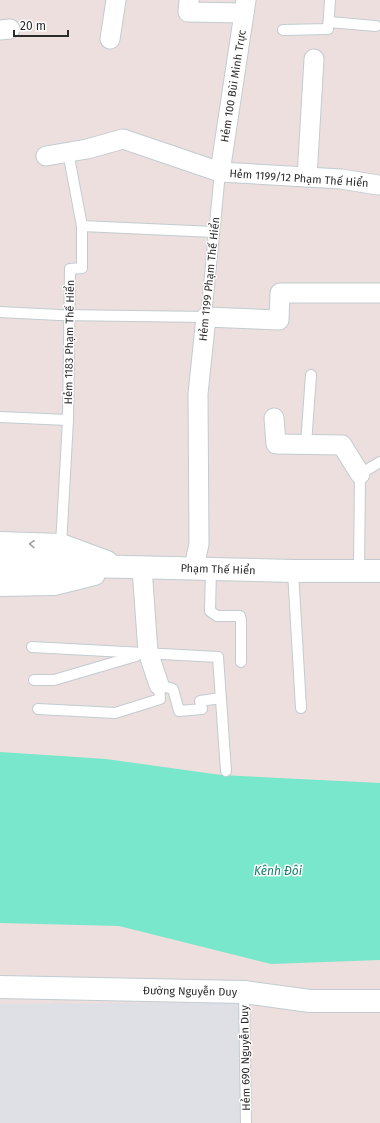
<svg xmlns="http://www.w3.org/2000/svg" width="380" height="1123" viewBox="0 0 380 1123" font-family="'Fira Sans',sans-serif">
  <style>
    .industrial { fill: #dee0e5 }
    .water { fill: #78e7cb }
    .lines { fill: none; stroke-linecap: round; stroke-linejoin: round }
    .lane-casing { stroke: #c2ccd0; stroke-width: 12 }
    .street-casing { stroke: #c2ccd0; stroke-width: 21 }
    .secondary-casing { stroke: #c2ccd0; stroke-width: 24 }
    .lane { stroke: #fff; stroke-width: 10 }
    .street { stroke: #fff; stroke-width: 19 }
    .secondary { stroke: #fff; stroke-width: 22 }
    .oneway { stroke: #a0a0a0 }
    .labels { text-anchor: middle; stroke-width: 3; stroke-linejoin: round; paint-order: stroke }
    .street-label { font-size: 11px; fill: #2b2b2b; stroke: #fff }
    .water-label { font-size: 12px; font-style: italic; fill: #15806e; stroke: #fff }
  </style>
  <rect width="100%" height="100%" fill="#ecdfde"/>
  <path class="industrial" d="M239 1002 240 1123H0V1004Z"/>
  <path class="water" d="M0 752 106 759 221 775 380 783V960L271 964 119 926 0 923Z"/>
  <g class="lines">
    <g class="lane-casing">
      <g id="lane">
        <path d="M329 22 376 26"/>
        <path d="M283 30 328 29 330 0"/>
        <path d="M82 226 214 232"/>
        <path d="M0 312 59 315 206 317 220 172"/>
        <path d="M0 417 68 420"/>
        <path d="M306 444 311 375"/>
        <path d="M61 545 68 420 70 269 82 268V226L68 152"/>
        <path d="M211 569 210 611 217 616H240L241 620V662"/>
        <path d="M359 570 360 474 380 462"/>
        <path d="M293 571 301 708"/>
        <path d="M32 647 218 657 226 771"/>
        <path d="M34 680H54L136 656"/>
        <path d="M38 709 115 713 160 699 159 685 173 689 179 711 202 709 200 701 221 698"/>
        <path d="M244 992 246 1123"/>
      </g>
    </g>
    <g class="street-casing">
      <g id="street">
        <path d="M189 0 188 12 244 13"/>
        <path d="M0 30 10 29"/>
        <path d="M110 39 116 0"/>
        <path d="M46 156 87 149 123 139 220 172 341 179 378 185"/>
        <path d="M220 172 246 0"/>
        <path d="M307 177 314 59"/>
        <path d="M274 418 276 444 342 445 360 474"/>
        <path d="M194 567 199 544 198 394 206 317 279 320 280 293H380"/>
        <path d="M142 568 148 652 159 685"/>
      </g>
    </g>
    <g class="secondary-casing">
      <g id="secondary">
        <path d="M0 543 61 545 107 562"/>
        <path d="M0 564 293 571H380"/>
        <path d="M0 585 54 584 94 574"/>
        <path d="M0 987 244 992 310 1001H380"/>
      </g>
    </g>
    <use href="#lane" class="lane"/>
    <use href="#street" class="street"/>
    <use href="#secondary" class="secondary"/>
  </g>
  <defs><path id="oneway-chevron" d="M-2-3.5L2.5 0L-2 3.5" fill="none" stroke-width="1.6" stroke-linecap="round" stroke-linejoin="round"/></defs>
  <use class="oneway" href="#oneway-chevron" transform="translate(32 544) rotate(-179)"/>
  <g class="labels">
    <g class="street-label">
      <text transform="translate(233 86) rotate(-81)" y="4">Hẻm 100 Bùi Minh Trực</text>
      <text transform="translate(299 178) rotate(4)" y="4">Hẻm 1199/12 Phạm Thế Hiển</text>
      <text transform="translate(209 279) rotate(-84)" y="4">Hẻm 1199 Phạm Thế Hiển</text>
      <text transform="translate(69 342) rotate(-89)" y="4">Hẻm 1183 Phạm Thế Hiển</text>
      <text transform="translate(218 569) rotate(2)" y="4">Phạm Thế Hiển</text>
      <text transform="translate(190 991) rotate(1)" y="4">Đường Nguyễn Duy</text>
      <text transform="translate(245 1058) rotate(-91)" y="4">Hẻm 690 Nguyễn Duy</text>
    </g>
    <g class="water-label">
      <text x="278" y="875">Kênh Đôi</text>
    </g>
  </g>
  <path d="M14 30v6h54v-6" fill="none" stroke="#2b2b2b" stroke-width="2"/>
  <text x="20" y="30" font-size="12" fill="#2b2b2b" stroke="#ffffff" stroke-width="3" paint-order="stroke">20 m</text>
</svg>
